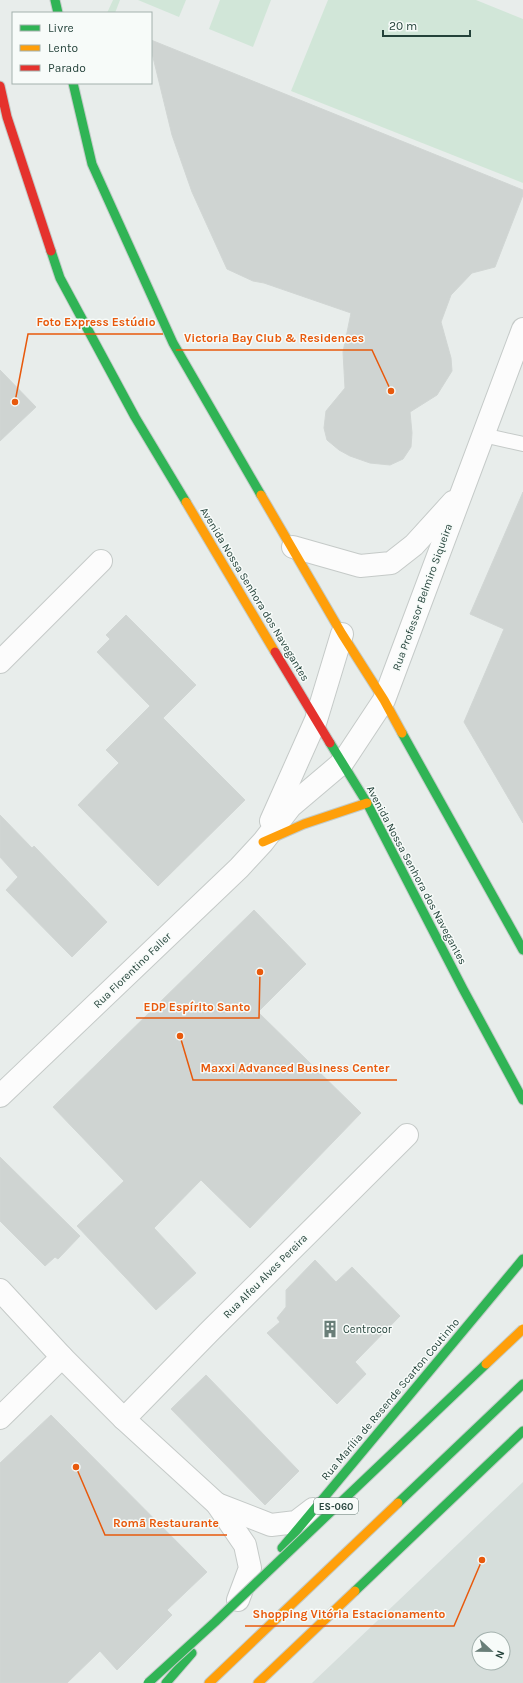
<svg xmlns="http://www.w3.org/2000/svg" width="523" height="1683" viewBox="0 0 523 1683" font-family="Karla,sans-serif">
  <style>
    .built { fill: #d6dedb; fill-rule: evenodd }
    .green { fill: #d1e6d8 }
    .building { fill: #cfd4d2; stroke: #d1d6d4 }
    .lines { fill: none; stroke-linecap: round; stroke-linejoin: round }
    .lane-casing { stroke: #c5cac8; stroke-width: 16 }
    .street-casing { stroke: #c5cac8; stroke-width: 24 }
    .fast-casing { stroke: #c3cbc8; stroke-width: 11 }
    .slow-casing { stroke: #c3cbc8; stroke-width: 11 }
    .jam-casing { stroke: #c3cbc8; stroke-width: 11 }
    .lane { stroke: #fcfcfc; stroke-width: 14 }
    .street { stroke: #fcfcfc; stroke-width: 22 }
    .fast { stroke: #30b455; stroke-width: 9 }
    .slow { stroke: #ff9f0a; stroke-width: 9 }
    .jam { stroke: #e5322d; stroke-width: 9 }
    .fast-bridge-casing { stroke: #c3ccc9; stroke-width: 11; stroke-linecap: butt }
    .slow-bridge-casing { stroke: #c3ccc9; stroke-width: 11; stroke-linecap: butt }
    .fast-bridge { stroke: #30b455; stroke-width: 9 }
    .slow-bridge { stroke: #ff9f0a; stroke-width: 9 }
    .labels { text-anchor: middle; stroke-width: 3; stroke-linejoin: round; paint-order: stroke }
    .shield { fill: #f7fbf9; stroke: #637a73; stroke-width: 1 }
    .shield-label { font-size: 10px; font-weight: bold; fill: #24423a }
    .street-label { font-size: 11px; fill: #24423a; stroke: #f7fbf9 }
    .poi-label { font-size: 11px; fill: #24423a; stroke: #f7fbf9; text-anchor: start }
    .leader { fill: none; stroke: #e8590c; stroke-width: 1.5 }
    .callout-dot { fill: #e8590c; stroke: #f7fbf9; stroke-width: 1.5 }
    .callout-label { font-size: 12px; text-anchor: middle; font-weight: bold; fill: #e8590c; stroke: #f7fbf9; stroke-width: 3; stroke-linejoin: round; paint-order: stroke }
  </style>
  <rect width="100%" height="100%" fill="#e8edeb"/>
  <path class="built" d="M523 1482V1683H312ZM479 1639H503V1663H479Z"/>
  <g class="green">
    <path d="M113 0H120L115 13H107Z"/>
    <path d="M138 0H186L179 17Z"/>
    <path d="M220 0H271L253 47 209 29Z"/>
    <path d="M328 0H476L523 19V183L291 91Z"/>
  </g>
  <g class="building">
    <path d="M151 40 523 190V195L495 267 472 273 451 295 441 322 451 358 452 371 437 395 410 412 412 433 411 447 403 459 390 465 370 463 350 456 339 450 327 440 324 428 326 411 345 388 343 352 351 313 264 283 253 281 227 269 192 192 172 135 151 49Z"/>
    <path d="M0 370 36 407 0 441Z"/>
    <path d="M523 492V823L464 722 504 629 470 614Z"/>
    <path d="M126 615 196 685 163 718 245 800 158 886 78 805 119 763 106 750 150 706 97 652 110 639 106 635Z"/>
    <path d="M0 815 32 848 34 846 107 922 72 957 6 890 18 877 0 857Z"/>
    <path d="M254 910 306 964 258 1012 361 1113 250 1228 201 1180 154 1228 196 1273 156 1310 77 1226 124 1181 53 1107Z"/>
    <path d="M0 1157 80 1236 58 1259 55 1257 45 1266 0 1221Z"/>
    <path d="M315 1260 336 1282 352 1267 400 1316 355 1362 366 1374 337 1404 267 1333 280 1322 277 1318 286 1307V1290Z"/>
    <path d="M206 1375 299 1471 265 1505 171 1409Z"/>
    <path d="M51 1415 207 1572 167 1610 172 1615 117 1670 100 1651 67 1683H0V1463Z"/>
  </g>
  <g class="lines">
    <g class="lane-casing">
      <path id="lane" d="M483 435 523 444"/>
    </g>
    <g class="street-casing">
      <g id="street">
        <path d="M293 547 360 566 391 563 414 545 453 502"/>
        <path d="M0 662 101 561"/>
        <path d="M271 821 316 720 342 634"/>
        <path d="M0 1096 239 868 263 842 291 806 343 762 384 700 523 329"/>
        <path d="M0 1290 62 1357 124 1419 217 1504 245 1545 250 1568 238 1600"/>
        <path d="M0 1418 62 1357"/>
        <path d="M124 1419 209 1332 407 1135"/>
        <path d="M217 1504 271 1525 296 1522 313 1509"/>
      </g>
    </g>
    <g class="fast-casing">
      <g id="fast">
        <path d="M55 0 58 13"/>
        <path d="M73 83 92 164 173 343 261 495"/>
        <path d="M51 251 60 278 135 417 186 502"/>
        <path d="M402 733 523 950"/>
        <path d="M330 743 367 803 463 989 523 1100"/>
        <path d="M398 1503 523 1384"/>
        <path d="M282 1548 523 1259"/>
        <path d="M355 1591 523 1431"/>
        <path d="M166 1683 192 1653"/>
      </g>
    </g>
    <g class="slow-casing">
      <g id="slow">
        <path d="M261 495 342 634 384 700 402 733"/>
        <path d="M186 502 275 652"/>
        <path d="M263 842 304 824 367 803"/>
        <path d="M209 1683 398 1503"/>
        <path d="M258 1683 355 1591"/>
      </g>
    </g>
    <g class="jam-casing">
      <g id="jam">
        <path d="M0 86 7 117 51 251"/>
        <path d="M275 652 330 743"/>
      </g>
    </g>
    <use href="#lane" class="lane"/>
    <use href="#street" class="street"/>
    <use href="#fast" class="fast"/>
    <use href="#slow" class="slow"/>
    <use href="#jam" class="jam"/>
    <g class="fast-bridge-casing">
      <path id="fast-bridge" d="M148 1683 215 1622 486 1364"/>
    </g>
    <g class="slow-bridge-casing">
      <path id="slow-bridge" d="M486 1364 523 1329"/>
    </g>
    <use href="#fast-bridge" class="fast-bridge"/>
    <use href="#slow-bridge" class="slow-bridge"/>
  </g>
  <defs>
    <g id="building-bare" transform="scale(1.38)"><path d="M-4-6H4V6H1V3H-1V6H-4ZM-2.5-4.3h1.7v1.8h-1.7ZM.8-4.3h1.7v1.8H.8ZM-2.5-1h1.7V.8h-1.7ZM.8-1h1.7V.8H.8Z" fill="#697e78" stroke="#f7fbf9" stroke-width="2.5" paint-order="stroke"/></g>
  </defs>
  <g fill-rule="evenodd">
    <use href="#building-bare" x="330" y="1329"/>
  </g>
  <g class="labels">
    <rect class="shield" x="314" y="1498" width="44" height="16" rx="3"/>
    <g class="shield-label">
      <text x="336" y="1510">ES-060</text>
    </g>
    <g class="street-label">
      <text transform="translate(255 594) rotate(59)" y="4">Avenida Nossa Senhora dos Navegantes</text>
      <text transform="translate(422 597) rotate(-70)" y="4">Rua Professor Belmiro Siqueira</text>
      <text transform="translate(417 875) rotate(62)" y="4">Avenida Nossa Senhora dos Navegantes</text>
      <text transform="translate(132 970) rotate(-44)" y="4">Rua Florentino Faller</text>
      <text transform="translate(265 1276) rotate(-45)" y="4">Rua Alfeu Alves Pereira</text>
      <text transform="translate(390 1399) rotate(-50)" y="4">Rua Marília de Resende Scarton Coutinho</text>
    </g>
    <g class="poi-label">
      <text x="343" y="1333">Centrocor</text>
    </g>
  </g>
  <path class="leader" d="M15 402L28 334H163M391 391L372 350H176M260 972L259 1018H136M180 1036L193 1080H397M76 1467L105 1535H227M482 1560L454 1626H245"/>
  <g class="callout-dot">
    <circle cx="15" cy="402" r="4"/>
    <circle cx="391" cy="391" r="4"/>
    <circle cx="260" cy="972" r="4"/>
    <circle cx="180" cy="1036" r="4"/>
    <circle cx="76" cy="1467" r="4"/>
    <circle cx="482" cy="1560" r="4"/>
  </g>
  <g class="callout-label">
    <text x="96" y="326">Foto Express Estúdio</text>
    <text x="274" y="342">Victoria Bay Club &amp; Residences</text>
    <text x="197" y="1011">EDP Espírito Santo</text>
    <text x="295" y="1072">Maxxi Advanced Business Center</text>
    <text x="166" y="1527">Romã Restaurante</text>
    <text x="349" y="1618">Shopping Vitória Estacionamento</text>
  </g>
  <rect x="12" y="12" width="140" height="72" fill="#f7fbf9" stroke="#a3b1ad"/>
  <rect x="20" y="25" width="20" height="6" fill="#30b455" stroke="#a3b1ad"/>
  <text x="48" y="32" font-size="12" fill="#24423a">Livre</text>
  <rect x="20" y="45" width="20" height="6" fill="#ff9f0a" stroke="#a3b1ad"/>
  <text x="48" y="52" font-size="12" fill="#24423a">Lento</text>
  <rect x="20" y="65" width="20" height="6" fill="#e5322d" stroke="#a3b1ad"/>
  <text x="48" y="72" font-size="12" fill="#24423a">Parado</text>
  <g transform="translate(491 1651) rotate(112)"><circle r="19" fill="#f7fbf9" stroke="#a3b1ad"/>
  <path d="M0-3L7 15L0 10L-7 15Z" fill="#697e78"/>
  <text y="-6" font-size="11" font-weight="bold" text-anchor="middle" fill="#24423a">N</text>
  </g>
  <path d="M383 30v6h87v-6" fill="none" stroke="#24423a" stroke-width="2"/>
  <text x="389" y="30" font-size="12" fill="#24423a" stroke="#f7fbf9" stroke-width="3" paint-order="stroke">20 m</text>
</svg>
